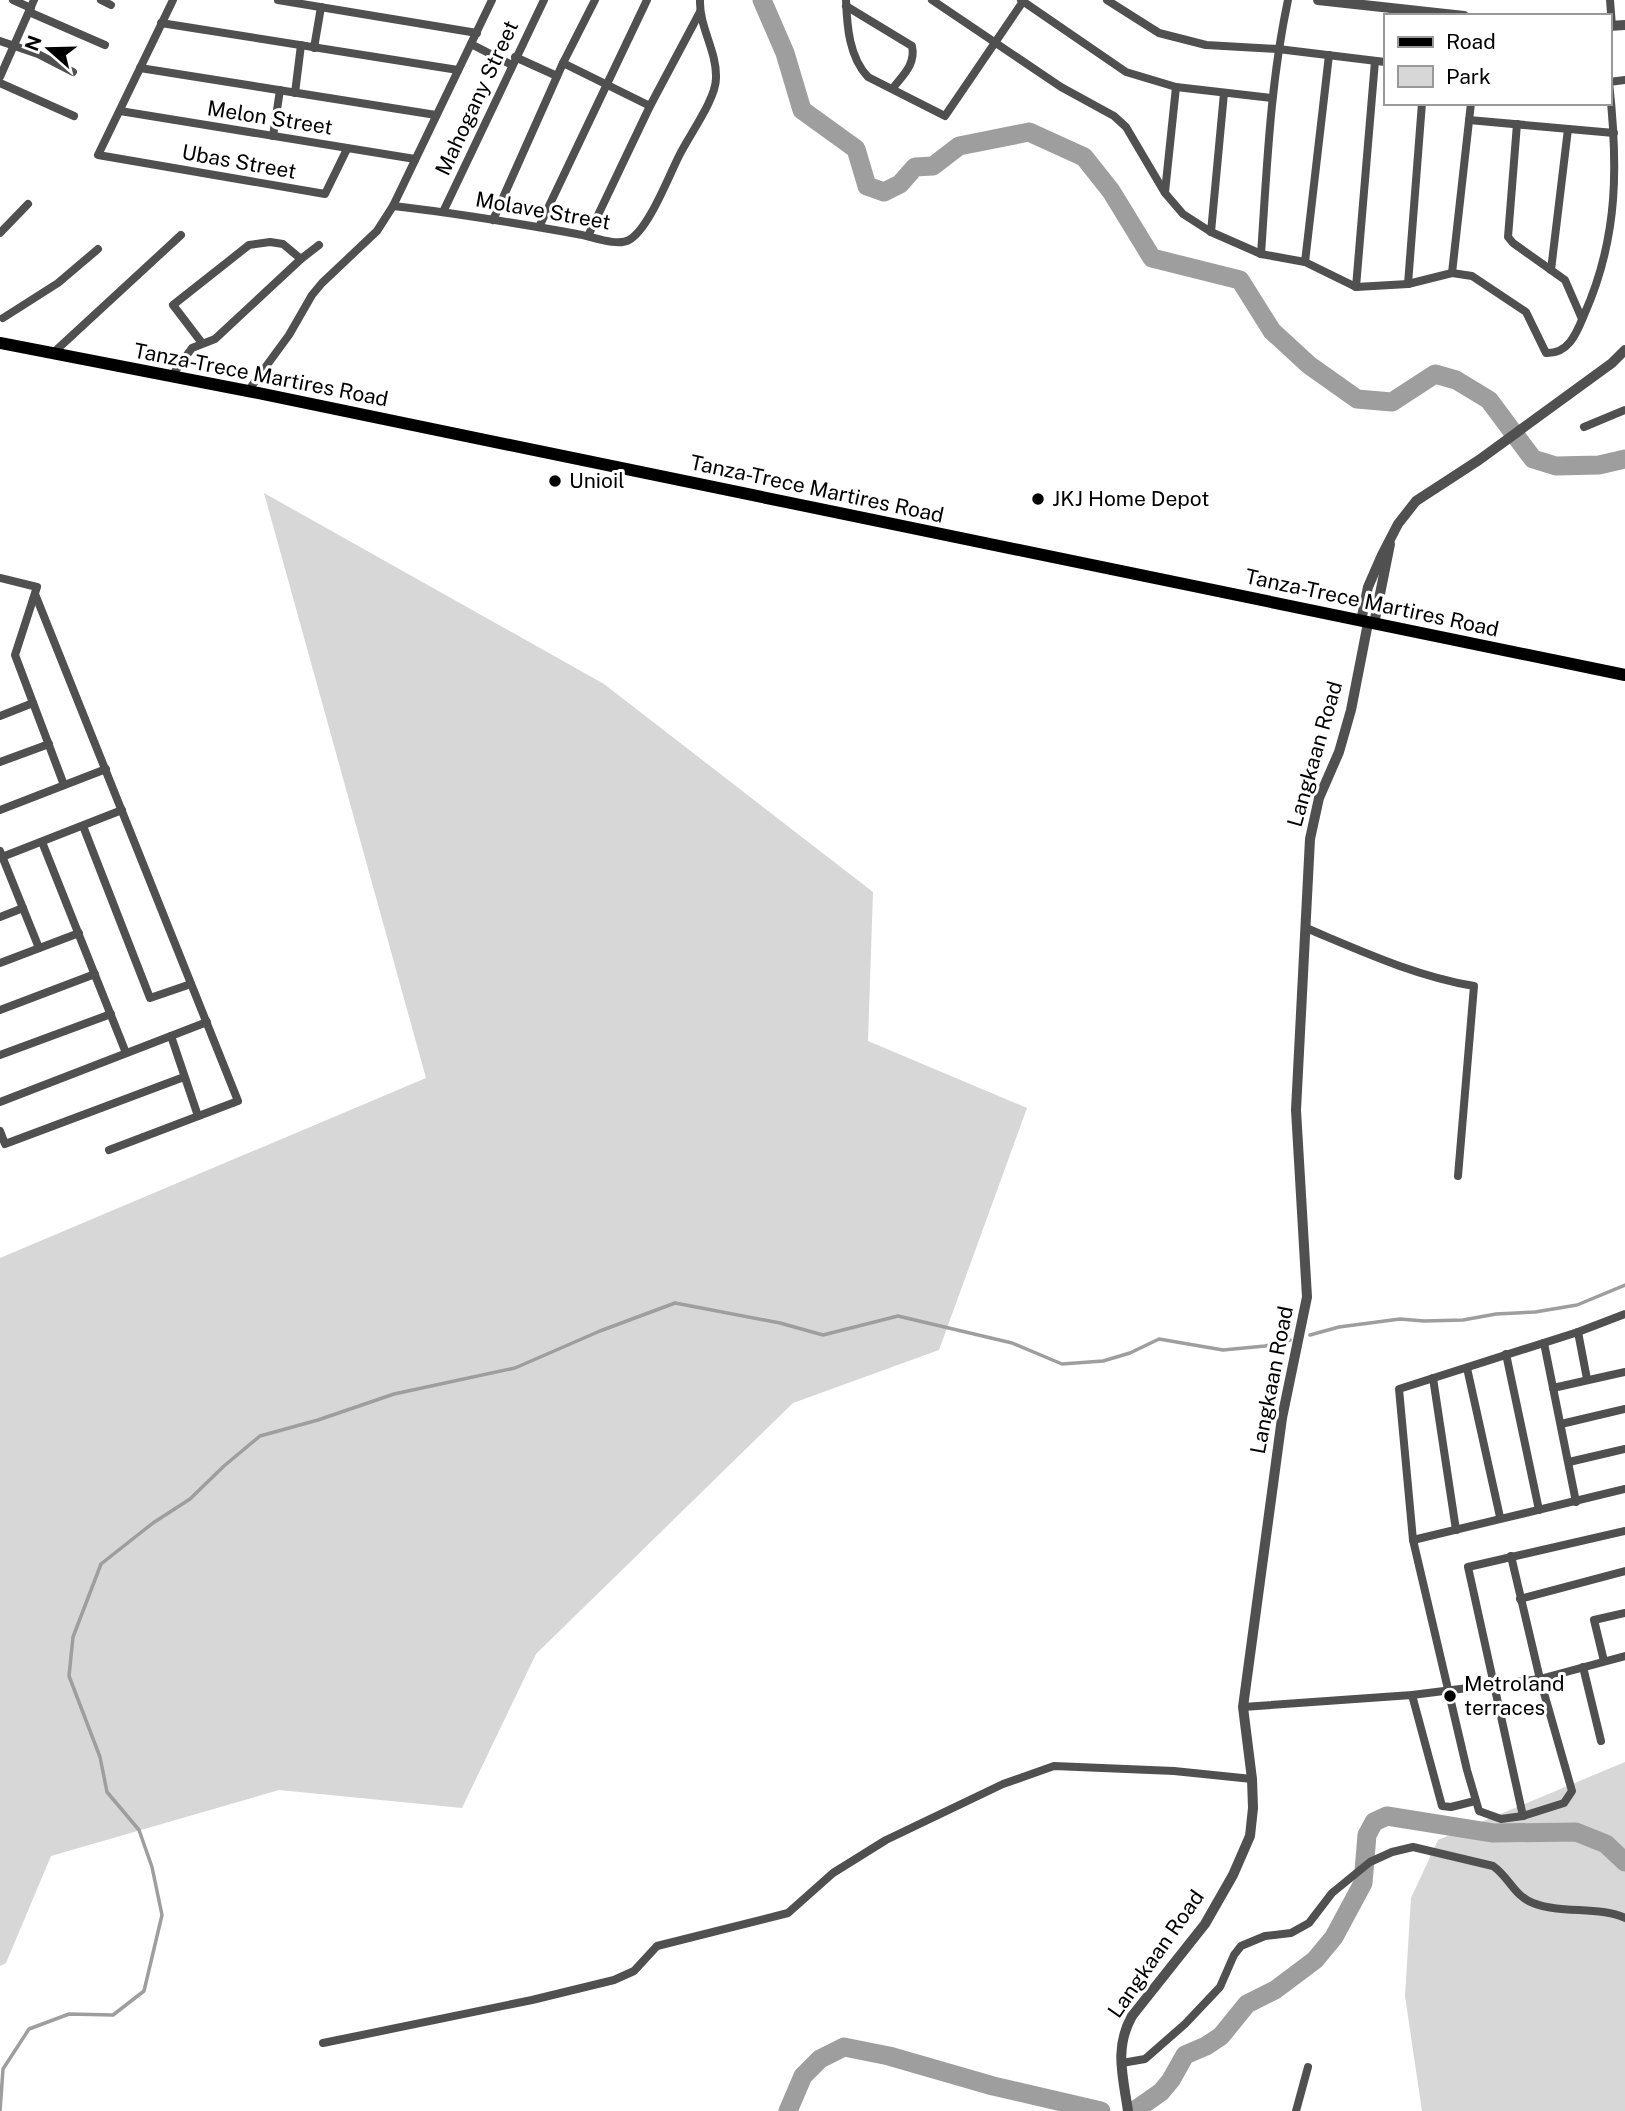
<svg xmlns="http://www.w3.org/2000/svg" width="1625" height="2111" viewBox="0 0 1625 2111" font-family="'Public Sans',sans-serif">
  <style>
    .green { fill: #d7d7d7 }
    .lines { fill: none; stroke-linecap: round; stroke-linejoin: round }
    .stream { stroke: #9e9e9e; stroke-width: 3.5 }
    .river { stroke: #9e9e9e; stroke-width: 19 }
    .minor { stroke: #505050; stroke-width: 8 }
    .tertiary { stroke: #505050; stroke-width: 10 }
    .primary { stroke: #000; stroke-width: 12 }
    .poi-dot { fill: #000; stroke: #fff; stroke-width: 2.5 }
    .labels { text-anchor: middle; stroke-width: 6; stroke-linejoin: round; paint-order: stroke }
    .street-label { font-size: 21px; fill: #000; stroke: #fff }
    .poi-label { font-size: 21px; fill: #000; stroke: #fff; text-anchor: start }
  </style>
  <rect width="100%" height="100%" fill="#fff"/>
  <g class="green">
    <path d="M264 493 604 684 873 892 868 1041 1027 1108 939 1350 793 1403 536 1654 462 1808 279 1790 51 1856 6 1963 0 1966V1258L426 1078Z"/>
    <path d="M1625 1762V2111H1422L1405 1996 1411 1898 1438 1840Z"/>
  </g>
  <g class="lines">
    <g class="stream">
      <path d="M1310 1335 1339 1327 1400 1319 1424 1321 1463 1320 1496 1314 1535 1312 1577 1305 1625 1285"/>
      <path d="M0 2111 3 2069 29 2029 69 2014 113 2015 144 1991 162 1915 152 1867 139 1830 107 1792 100 1757 69 1676 73 1637 101 1564 153 1523 190 1499 224 1466 260 1436 318 1420 394 1394 515 1368 600 1331 675 1303 780 1323 823 1335 898 1316 1012 1343 1062 1364 1103 1361 1130 1353 1159 1339 1223 1350 1265 1346 1290 1340"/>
    </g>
    <g class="river">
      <path d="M762 0 785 53 802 110 856 149 867 186 884 192 900 184 915 167 933 166 959 146 1029 132 1084 157 1111 191 1152 258 1240 280 1272 331 1309 365 1357 399 1392 402 1435 374 1456 380 1489 400 1533 459 1556 466 1599 465 1625 459"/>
      <path d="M788 2111 803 2076 820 2059 844 2047 889 2056 993 2086 1101 2111"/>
      <path d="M1134 2111 1161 2092 1171 2080 1185 2055 1206 2046 1221 2036 1247 2004 1275 1990 1315 1960 1334 1937 1363 1883 1367 1835 1374 1822 1387 1816 1493 1833 1576 1832 1606 1844 1625 1862"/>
    </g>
    <g class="minor">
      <path d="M13 0 31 8"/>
      <path d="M101 0 111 5"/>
      <path d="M173 0 98 155 325 194 347 149"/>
      <path d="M278 0 477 33"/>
      <path d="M846 0C847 26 849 57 868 77L945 116 1024 0"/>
      <path d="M932 0 1061 87 1114 116 1126 127 1165 193 1183 214 1211 232 1261 254 1305 262 1356 287 1408 284 1452 273 1472 276 1526 312 1546 353C1569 354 1577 332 1584 315 1619 237 1618 164 1609 82"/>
      <path d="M1021 0 1126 72 1176 87 1272 98"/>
      <path d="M1107 0 1159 33 1206 45 1278 49 1385 62"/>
      <path d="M1610 0 1612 26"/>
      <path d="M846 6 912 46C916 64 903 75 893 88"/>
      <path d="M29 12 105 45"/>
      <path d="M161 23 458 70"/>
      <path d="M0 41 38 54 73 72"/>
      <path d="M471 44 512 65"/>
      <path d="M314 48 321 7"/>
      <path d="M515 57 557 76"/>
      <path d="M563 63 650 106"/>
      <path d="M140 68 436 115"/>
      <path d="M0 77 34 0"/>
      <path d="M1609 82 1625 80"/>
      <path d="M0 83 74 116"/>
      <path d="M295 93 301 45"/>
      <path d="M120 111 415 159"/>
      <path d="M1469 120 1614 133"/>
      <path d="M1517 124 1508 237 1513 243 1565 280 1582 319"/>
      <path d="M273 136 280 90"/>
      <path d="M1165 192 1176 87"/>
      <path d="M393 206C455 213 516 223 577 234 591 236 617 247 629 240 649 229 669 175 680 154 690 134 716 99 716 78 717 51 699 27 700 0"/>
      <path d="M443 212 544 0"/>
      <path d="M493 220 563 63 595 0"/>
      <path d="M539 227 647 0"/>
      <path d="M1211 232 1224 93"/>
      <path d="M0 233 28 204"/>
      <path d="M588 236 650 106 700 12"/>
      <path d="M1261 254C1267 168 1270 84 1288 0"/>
      <path d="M1305 262 1329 55"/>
      <path d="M1551 270 1568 129"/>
      <path d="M1452 273 1471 103"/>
      <path d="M1408 284 1422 103"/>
      <path d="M1356 287 1375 61"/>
      <path d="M3 318 58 283 98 249"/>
      <path d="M202 343 173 305 249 245 270 242 283 244 301 259"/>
      <path d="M52 354 181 235"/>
      <path d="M171 377 192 348 215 339 301 259 319 245"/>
      <path d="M248 391 289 335 312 295 322 283 377 231 393 206 492 0"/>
      <path d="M1584 427 1625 410"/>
      <path d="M0 578 37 587 15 655 64 785"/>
      <path d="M35 594 238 1101 109 1150"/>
      <path d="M0 716 33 703"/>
      <path d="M0 762 49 744"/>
      <path d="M0 810 106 769"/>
      <path d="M83 826 150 998 191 984"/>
      <path d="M42 842 126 1053"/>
      <path d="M0 851 39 948"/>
      <path d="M2 857 122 810"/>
      <path d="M0 917 23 908"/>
      <path d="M1306 928C1361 951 1415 976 1474 986L1458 1176"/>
      <path d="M0 963 79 933"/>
      <path d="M0 1010 95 974"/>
      <path d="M171 1036 198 1116"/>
      <path d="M0 1055 111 1014"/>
      <path d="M0 1102 207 1022"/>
      <path d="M0 1131 5 1144 184 1077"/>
      <path d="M1578 1332 1587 1379"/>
      <path d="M1544 1343 1576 1502"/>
      <path d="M1506 1354 1539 1510"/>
      <path d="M1467 1368 1500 1517"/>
      <path d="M1433 1378 1456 1530"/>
      <path d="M1553 1388 1625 1372"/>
      <path d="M1561 1424 1625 1409"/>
      <path d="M1569 1462 1625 1449"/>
      <path d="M1413 1540 1625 1489"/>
      <path d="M1511 1556 1540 1679 1572 1791 1564 1803 1523 1816 1501 1819 1479 1811 1467 1770 1413 1540 1399 1389 1578 1332 1625 1314"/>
      <path d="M1520 1599 1625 1571"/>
      <path d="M1604 1661 1594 1620 1625 1613"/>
      <path d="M1583 1667 1601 1741"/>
      <path d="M1412 1695 1442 1806 1451 1807 1475 1801"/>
      <path d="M1243 1707 1412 1695 1540 1679 1625 1656"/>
      <path d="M1523 1816 1468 1567 1625 1531"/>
      <path d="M323 2043 532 2000 614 1980 634 1971 657 1946 788 1913 833 1873 886 1840 1003 1784 1054 1766 1174 1771 1252 1779"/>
      <path d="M1122 2063 1145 2059 1185 2024 1220 1987 1234 1955 1241 1946 1265 1936 1291 1933 1309 1923 1332 1893 1370 1862 1392 1852 1413 1847 1493 1866C1509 1877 1514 1896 1533 1903 1560 1914 1600 1906 1625 1918"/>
      <path d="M1296 2111 1308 2067"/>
    </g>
    <g class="tertiary">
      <path d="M1318 0 1464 16"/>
      <path d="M1609 26 1625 25"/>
      <path d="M1361 621 1368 587 1382 555 1398 524 1416 501 1479 460 1612 363 1625 350"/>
      <path d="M1374 624 1390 544"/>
      <path d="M1128 2111C1123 2076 1114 2048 1132 2016L1205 1924 1233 1875 1250 1836 1253 1808 1252 1779 1243 1707 1282 1418 1307 1297 1296 1110 1310 839 1319 798 1339 752 1351 710 1368 623"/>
    </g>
    <path class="primary" d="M0 343 248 391 1625 675"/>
  </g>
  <g class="poi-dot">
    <circle cx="555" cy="481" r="7"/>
    <circle cx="1038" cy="499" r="7"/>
    <circle cx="1450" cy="1696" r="7"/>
  </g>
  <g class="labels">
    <g class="street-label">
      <text transform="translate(477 98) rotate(-65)" y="7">Mahogany Street</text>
      <text transform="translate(270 118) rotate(9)" y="7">Melon Street</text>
      <text transform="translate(239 162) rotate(10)" y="7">Ubas Street</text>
      <text transform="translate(543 211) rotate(10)" y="7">Molave Street</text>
      <text transform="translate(261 375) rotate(11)" y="7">Tanza-Trece Martires Road</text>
      <text transform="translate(817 489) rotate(12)" y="7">Tanza-Trece Martires Road</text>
      <text transform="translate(1372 603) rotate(12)" y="7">Tanza-Trece Martires Road</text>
      <text transform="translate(1315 754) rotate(-74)" y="7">Langkaan Road</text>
      <text transform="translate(1272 1380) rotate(-79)" y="7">Langkaan Road</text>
      <text transform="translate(1156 1954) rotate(-55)" y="7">Langkaan Road</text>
    </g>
    <g class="poi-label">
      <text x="569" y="488">Unioil</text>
      <text x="1052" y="506">JKJ Home Depot</text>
      <text x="1464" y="1691">Metroland<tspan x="1464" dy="24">terraces</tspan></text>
    </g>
  </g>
  <rect x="1384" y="14" width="228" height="91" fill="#ffffff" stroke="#999999" stroke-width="2"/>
  <rect x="1398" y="37" width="35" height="10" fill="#000000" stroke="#999999" stroke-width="2"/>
  <text x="1446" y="49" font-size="21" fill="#000000">Road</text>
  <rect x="1398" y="66" width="35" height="21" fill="#d7d7d7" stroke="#999999" stroke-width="2"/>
  <text x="1446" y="84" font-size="21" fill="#000000">Park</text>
  <g transform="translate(49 49) rotate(290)" stroke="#ffffff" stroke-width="5" paint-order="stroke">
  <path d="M0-5L12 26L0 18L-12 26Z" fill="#000000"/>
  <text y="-10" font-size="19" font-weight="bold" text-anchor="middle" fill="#000000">N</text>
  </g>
</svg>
